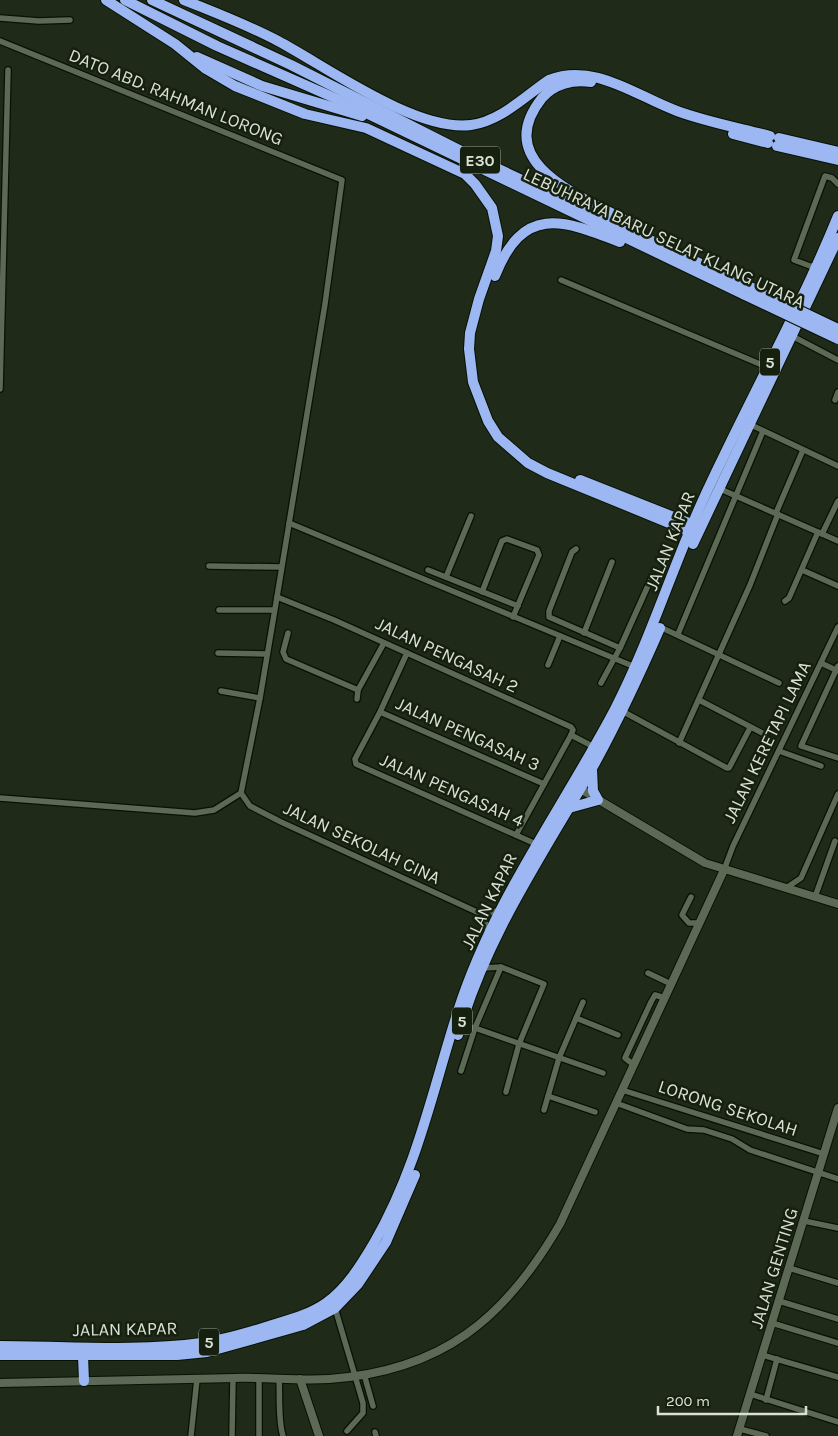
<svg xmlns="http://www.w3.org/2000/svg" width="838" height="1436" viewBox="0 0 838 1436" font-family="Karla,sans-serif">
  <style>
    .lines { fill: none; stroke-linecap: round; stroke-linejoin: round }
    .street-casing { stroke: #081204; stroke-width: 8 }
    .secondary-casing { stroke: #081204; stroke-width: 10 }
    .highway-casing { stroke: #081204; stroke-width: 12 }
    .street { stroke: #5c6955; stroke-width: 5.5 }
    .secondary { stroke: #5c6955; stroke-width: 8 }
    .highway { stroke: #9cb7f2; stroke-width: 10 }
    .highway-bridge-casing { stroke: #081204; stroke-width: 12; stroke-linecap: butt }
    .highway-bridge { stroke: #9cb7f2; stroke-width: 10 }
    .labels { text-anchor: middle; stroke-width: 5; stroke-linejoin: round; paint-order: stroke }
    .shield { fill: #16200f; stroke: #9ea69a; stroke-width: 1 }
    .shield-label { font-size: 16px; font-weight: bold; fill: #d9e0d5 }
    .street-label { font-size: 18px; fill: #d9e0d5; stroke: #16200f }
  </style>
  <rect width="100%" height="100%" fill="#1f2a19"/>
  <g class="lines">
    <g class="street-casing">
      <g id="street">
        <path d="M0 18 39 21 70 20"/>
        <path d="M0 41 342 180 325 304 277 597 260 698 241 793 214 810 195 813 0 798"/>
        <path d="M817 266H810L794 260 825 176 832 178 838 184"/>
        <path d="M561 280 767 367"/>
        <path d="M792 336 838 360"/>
        <path d="M0 389 8 70"/>
        <path d="M835 400 838 392"/>
        <path d="M749 424 838 466"/>
        <path d="M718 488 838 541"/>
        <path d="M776 513 803 450"/>
        <path d="M289 523 635 667"/>
        <path d="M822 534 838 501"/>
        <path d="M576 549 572 552 549 611V617L620 648"/>
        <path d="M209 566 281 567"/>
        <path d="M428 570 518 606"/>
        <path d="M802 570 838 586"/>
        <path d="M446 577 471 516"/>
        <path d="M482 592 502 541 507 539 537 550 539 555 513 617"/>
        <path d="M277 597 334 620 571 727 573 730 571 735 594 747"/>
        <path d="M785 601 789 598 818 532"/>
        <path d="M219 610H274"/>
        <path d="M660 627 779 683"/>
        <path d="M288 633 283 652 286 659 358 690"/>
        <path d="M584 633 612 562"/>
        <path d="M678 634 763 431"/>
        <path d="M218 653 267 654"/>
        <path d="M407 653 380 712 355 759 356 764 536 844"/>
        <path d="M821 663 838 671"/>
        <path d="M548 665 560 636"/>
        <path d="M838 666 801 746 838 758"/>
        <path d="M601 683 620 648 651 579"/>
        <path d="M221 691 260 698"/>
        <path d="M357 699 358 690 384 643"/>
        <path d="M699 700 766 735"/>
        <path d="M622 711 727 768H729L750 728"/>
        <path d="M380 712 544 784"/>
        <path d="M679 743 750 585 778 514"/>
        <path d="M779 751 821 766"/>
        <path d="M241 793 250 806 281 822 477 912 485 921 488 932"/>
        <path d="M516 835 571 735"/>
        <path d="M724 870 733 846 838 627"/>
        <path d="M786 888 801 878 838 794"/>
        <path d="M691 897 682 915 689 923H700"/>
        <path d="M815 897 835 841"/>
        <path d="M477 912 490 913 499 910"/>
        <path d="M483 968 501 967 544 984 519 1044 506 1092"/>
        <path d="M648 973 671 984"/>
        <path d="M576 1018 618 1035"/>
        <path d="M460 1026 475 1028 603 1073"/>
        <path d="M634 1065 625 1058 651 1002 655 995 665 998"/>
        <path d="M461 1071 475 1028 501 967"/>
        <path d="M622 1090 824 1154"/>
        <path d="M548 1096 595 1112"/>
        <path d="M616 1103 687 1129 704 1130 732 1139 750 1150 838 1179"/>
        <path d="M544 1110 559 1058 583 1002"/>
        <path d="M804 1221 838 1228"/>
        <path d="M789 1268 838 1283"/>
        <path d="M779 1301 838 1319"/>
        <path d="M335 1308 363 1403V1413L347 1431"/>
        <path d="M772 1323 838 1343"/>
        <path d="M762 1355 838 1377"/>
        <path d="M364 1374 373 1406"/>
        <path d="M279 1378C280 1395 278 1421 283 1436"/>
        <path d="M750 1394 838 1422"/>
        <path d="M766 1400 777 1359"/>
        <path d="M740 1429 766 1436"/>
        <path d="M375 1432 376 1436"/>
        <path d="M191 1436 197 1379"/>
        <path d="M232 1436 233 1378"/>
        <path d="M259 1436V1377"/>
      </g>
    </g>
    <g class="secondary-casing">
      <g id="secondary">
        <path d="M577 787 705 863 838 904"/>
        <path d="M300 1379 319 1436"/>
        <path d="M0 1383C78 1381 157 1380 235 1378 266 1377 298 1381 329 1379 442 1371 505 1319 560 1224L724 870"/>
        <path d="M737 1436 838 1108"/>
      </g>
    </g>
    <g class="highway-casing">
      <g id="highway">
        <path d="M106 0 175 44 206 69 235 86 305 114 366 128 465 174 475 184 492 208 498 236 496 251 479 299 470 333 469 349 473 382 488 421 498 437 528 463 547 473 696 534"/>
        <path d="M125 0 217 46 337 99 745 295"/>
        <path d="M152 0 291 65 473 157 748 286"/>
        <path d="M184 0C216 13 248 25 278 41 327 67 416 132 471 125 501 121 525 96 549 80 594 62 636 96 677 111 707 122 739 128 770 136"/>
        <path d="M197 57 262 86 362 116"/>
        <path d="M591 82C573 79 554 84 542 98 489 165 585 198 631 223"/>
        <path d="M733 134 768 143"/>
        <path d="M779 138 838 152"/>
        <path d="M777 146 838 160"/>
        <path d="M495 276C523 205 561 219 620 242"/>
        <path d="M580 480 699 527"/>
        <path d="M693 544 838 238"/>
        <path d="M569 808 598 800 593 791 592 769"/>
        <path d="M458 1035C483 946 533 869 579 791 610 739 636 683 660 628"/>
        <path d="M0 1346C67 1346 135 1352 201 1343 224 1340 247 1333 269 1326 288 1320 309 1315 326 1303 347 1288 361 1265 374 1243 417 1169 432 1092 458 1011 493 901 562 810 615 709 649 643 671 571 702 502 746 406 798 314 838 216"/>
        <path d="M0 1355H177L207 1352 303 1325 335 1308 358 1284 386 1242 415 1175"/>
        <path d="M83 1356 84 1381"/>
      </g>
    </g>
    <use href="#street" class="street"/>
    <use href="#secondary" class="secondary"/>
    <use href="#highway" class="highway"/>
    <g class="highway-bridge-casing">
      <g id="highway-bridge">
        <path d="M748 286 838 329"/>
        <path d="M745 295 838 339"/>
      </g>
    </g>
    <use href="#highway-bridge" class="highway-bridge"/>
  </g>
  <g class="labels">
    <g class="shield">
      <rect x="460" y="146.5" width="40" height="27" rx="4"/>
      <rect x="760" y="348.5" width="20" height="27" rx="4"/>
      <rect x="452" y="1007.5" width="20" height="27" rx="4"/>
      <rect x="199" y="1328.5" width="20" height="27" rx="4"/>
    </g>
    <g class="shield-label">
      <text x="480" y="166">E30</text>
      <text x="770" y="368">5</text>
      <text x="462" y="1027">5</text>
      <text x="209" y="1348">5</text>
    </g>
    <g class="street-label">
      <text transform="translate(176 97) rotate(22)" y="6">DATO ABD. RAHMAN LORONG</text>
      <text transform="translate(664 238) rotate(25)" y="6">LEBUHRAYA BARU SELAT KLANG UTARA</text>
      <text transform="translate(670 541) rotate(-68)" y="6">JALAN KAPAR</text>
      <text transform="translate(447 655) rotate(25)" y="6">JALAN PENGASAH 2</text>
      <text transform="translate(468 734) rotate(24)" y="6">JALAN PENGASAH 3</text>
      <text transform="translate(767 742) rotate(-64)" y="6">JALAN KERETAPI LAMA</text>
      <text transform="translate(452 790) rotate(24)" y="6">JALAN PENGASAH 4</text>
      <text transform="translate(362 843) rotate(25)" y="6">JALAN SEKOLAH CINA</text>
      <text transform="translate(489 901) rotate(-64)" y="6">JALAN KAPAR</text>
      <text transform="translate(728 1108) rotate(18)" y="6">LORONG SEKOLAH</text>
      <text transform="translate(774 1268) rotate(-73)" y="6">JALAN GENTING</text>
      <text transform="translate(125 1329) rotate(-1)" y="6">JALAN KAPAR</text>
    </g>
  </g>
  <path d="M658 1406v8h148v-8" fill="none" stroke="#d9e0d5" stroke-width="2.5"/>
  <text x="666" y="1406" font-size="15" fill="#d9e0d5" stroke="#16200f" stroke-width="4" paint-order="stroke">200 m</text>
</svg>
